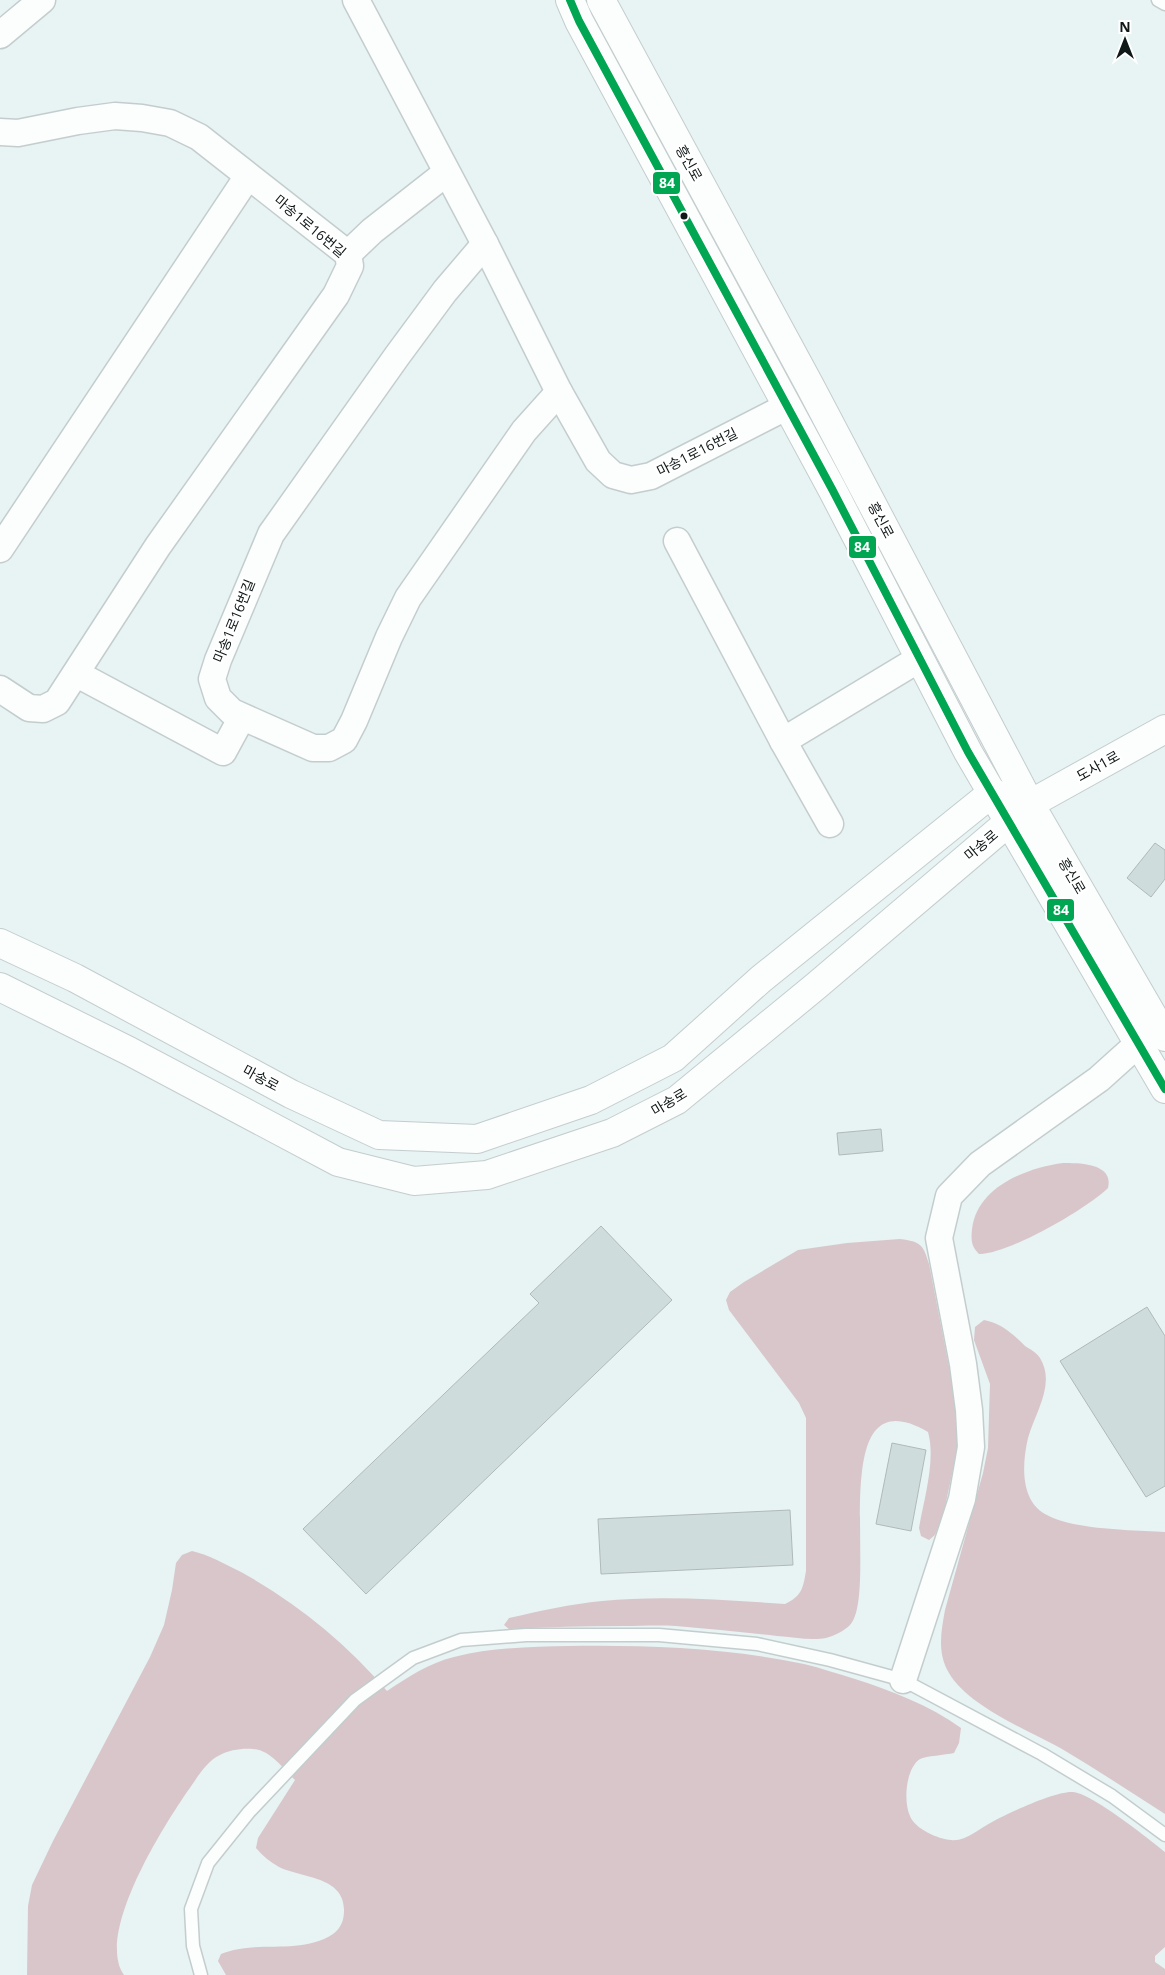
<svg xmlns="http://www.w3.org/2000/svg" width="1165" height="1975" viewBox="0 0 1165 1975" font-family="'Open Sans','Noto Sans KR',sans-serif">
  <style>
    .forest { fill: #d8c6ca }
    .building { fill: #cedcdc; stroke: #b0b9b9 }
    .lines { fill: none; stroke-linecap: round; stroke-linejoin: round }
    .lane-casing { stroke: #c4cdcd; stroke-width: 15 }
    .street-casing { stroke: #c4cdcd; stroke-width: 29 }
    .secondary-casing { stroke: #c4cdcd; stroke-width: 30 }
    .lane { stroke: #fcfdfd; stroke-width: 12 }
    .street { stroke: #fcfdfd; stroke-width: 26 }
    .secondary { stroke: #fcfdfd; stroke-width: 28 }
    .bus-1-casing { stroke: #fff; stroke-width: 11 }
    .bus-1 { stroke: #00a651; stroke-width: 8 }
    .bus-dot { fill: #101717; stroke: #fff; stroke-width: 2 }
    .labels { text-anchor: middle; stroke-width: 5; stroke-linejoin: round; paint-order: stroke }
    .street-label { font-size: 14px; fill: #101717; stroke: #fff }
    .line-badge { stroke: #fff; stroke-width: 2 }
    .badge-label { font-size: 14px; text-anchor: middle; font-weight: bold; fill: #fff }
  </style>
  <rect width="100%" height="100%" fill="#e8f3f3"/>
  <g class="forest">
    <path d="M1063 1163C1079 1163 1114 1163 1108 1188 1088 1208 1007 1255 979 1254 971 1246 971 1240 972 1229 977 1187 1026 1168 1063 1163Z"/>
    <path d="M900 1239C921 1242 923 1244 929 1264L953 1387 958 1420V1446L943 1516 935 1535 929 1540 921 1536 919 1528C924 1499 936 1460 928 1432 821 1370 881 1591 850 1625 844 1631 834 1636 826 1638 811 1641 793 1637 777 1636 744 1632 710 1629 676 1626 658 1625 640 1626 623 1626 585 1626 547 1627 509 1629L504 1625 509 1618C540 1611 571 1604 602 1601 663 1595 725 1600 785 1604 802 1596 803 1588 806 1571V1418L799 1403 729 1310 726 1300 730 1292 744 1282 798 1250 847 1243Z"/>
    <path d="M984 1320C1001 1323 1013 1334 1025 1346 1030 1349 1037 1353 1040 1358 1056 1384 1035 1413 1028 1438 1022 1463 1020 1500 1045 1514 1072 1530 1133 1530 1165 1532V1814C1131 1792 1097 1770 1062 1749 1029 1731 968 1706 949 1673 937 1653 941 1632 945 1610L983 1473 988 1448 990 1384 974 1340 975 1327Z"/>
    <path d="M192 1551C209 1555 225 1564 241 1572 297 1603 345 1642 387 1691 408 1677 429 1663 454 1657 492 1647 531 1647 570 1646 648 1645 728 1648 804 1664 821 1668 838 1674 855 1679 892 1691 929 1705 961 1728L959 1743 954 1753C945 1755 926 1756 920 1759 906 1768 903 1801 910 1816 915 1829 938 1839 951 1840 965 1842 980 1828 992 1822 1009 1813 1055 1791 1073 1792 1091 1793 1149 1839 1165 1852V1947L1155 1956V1962L1165 1969V1975H226L218 1961 221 1954C256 1939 300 1956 333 1934 341 1928 344 1920 344 1911 345 1876 301 1878 279 1867 270 1862 263 1856 256 1848L258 1838 295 1780C283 1768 270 1750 253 1749 242 1748 229 1750 220 1755 205 1762 196 1780 187 1792 163 1827 95 1934 124 1975H27L28 1906 32 1885 53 1841 150 1657 164 1625 172 1590 176 1563 182 1555Z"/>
  </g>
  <g class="building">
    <path d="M1155 843 1165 850V879L1151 897 1127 878Z"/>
    <path d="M881 1129 883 1151 839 1155 837 1133Z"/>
    <path d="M601 1226 672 1300 366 1594 303 1529 539 1303 530 1294Z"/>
    <path d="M1147 1307 1165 1336V1486L1146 1497 1060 1361Z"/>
    <path d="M892 1443 926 1450 911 1531 876 1524Z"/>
    <path d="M790 1510 793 1565 601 1574 598 1519Z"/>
  </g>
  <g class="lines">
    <g class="lane-casing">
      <g id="lane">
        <path d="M1158 0 1165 4"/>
        <path d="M201 1975 193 1946 191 1909 208 1863 249 1812 355 1700 413 1658 461 1640 526 1635H659L757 1644 830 1660 903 1680 1042 1754 1112 1796 1165 1835"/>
      </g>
    </g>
    <g class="street-casing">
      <g id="street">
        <path d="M356 0 485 244 559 392 598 461 613 475 631 480 651 476 786 407"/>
        <path d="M0 35 42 0"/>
        <path d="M0 132 18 133 78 121 115 116 142 118 170 123 199 137 348 254 350 266 336 295 158 546 57 702 43 709 29 708 0 689"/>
        <path d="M485 244 445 291 397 356 271 534 218 660 212 679 218 698 232 712 313 748H329L344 740 354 721 389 637 408 598 524 431 559 392"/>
        <path d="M348 254 372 231 446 173"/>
        <path d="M677 541 783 741 830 824"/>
        <path d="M0 549 248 176"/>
        <path d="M77 674 223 752 242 717"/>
        <path d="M783 741 919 659"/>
        <path d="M903 1680 962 1499 971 1447 969 1410 963 1364 939 1238 949 1196 980 1164 1099 1079 1139 1043 1151 1026"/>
      </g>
    </g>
    <g class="secondary-casing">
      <g id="secondary">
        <path d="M570 0 579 21 832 489 968 752 1165 1089"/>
        <path d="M601 0 810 386 1030 804 1165 1037"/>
        <path d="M0 943 75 978 291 1094 379 1135 477 1139 591 1100 673 1058 761 979 992 793 1009 798"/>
        <path d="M0 987 129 1051 338 1162 414 1181 487 1175 612 1133 677 1100 816 986 1030 804 1165 729"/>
      </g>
    </g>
    <use href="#lane" class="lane"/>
    <use href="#street" class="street"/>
    <use href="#secondary" class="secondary"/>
    <g class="bus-1-casing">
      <path id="bus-1" d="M570 0 579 21 832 489 968 752 1165 1089"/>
    </g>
    <use href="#bus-1" class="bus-1"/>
  </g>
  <circle class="bus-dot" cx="684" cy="216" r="4.5"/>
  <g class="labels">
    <g class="street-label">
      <text transform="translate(689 163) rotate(61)" y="5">흥신로</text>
      <text transform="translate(310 226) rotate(40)" y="5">마송1로16번길</text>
      <text transform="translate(697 452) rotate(-27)" y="5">마송1로16번길</text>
      <text transform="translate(881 520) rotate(62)" y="5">흥신로</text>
      <text transform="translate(234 621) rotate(-68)" y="5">마송1로16번길</text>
      <text transform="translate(1098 766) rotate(-29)" y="5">도사1로</text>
      <text transform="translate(981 845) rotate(-40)" y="5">마송로</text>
      <text transform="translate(1072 876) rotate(60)" y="5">흥신로</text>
      <text transform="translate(261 1078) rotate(28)" y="5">마송로</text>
      <text transform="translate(669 1102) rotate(-31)" y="5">마송로</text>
    </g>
  </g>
  <g class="line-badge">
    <rect x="652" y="171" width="29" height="24" rx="5" fill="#00a651"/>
    <rect x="848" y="535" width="29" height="24" rx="5" fill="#00a651"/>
    <rect x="1046" y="898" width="29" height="24" rx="5" fill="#00a651"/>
  </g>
  <g class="badge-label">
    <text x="667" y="188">84</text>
    <text x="862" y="552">84</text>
    <text x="1061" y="915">84</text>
  </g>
  <g transform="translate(1125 40)" stroke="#ffffff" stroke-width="4" paint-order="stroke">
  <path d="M0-4L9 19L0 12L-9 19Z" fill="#101717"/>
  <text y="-8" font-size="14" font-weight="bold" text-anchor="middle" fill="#101717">N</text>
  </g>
</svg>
